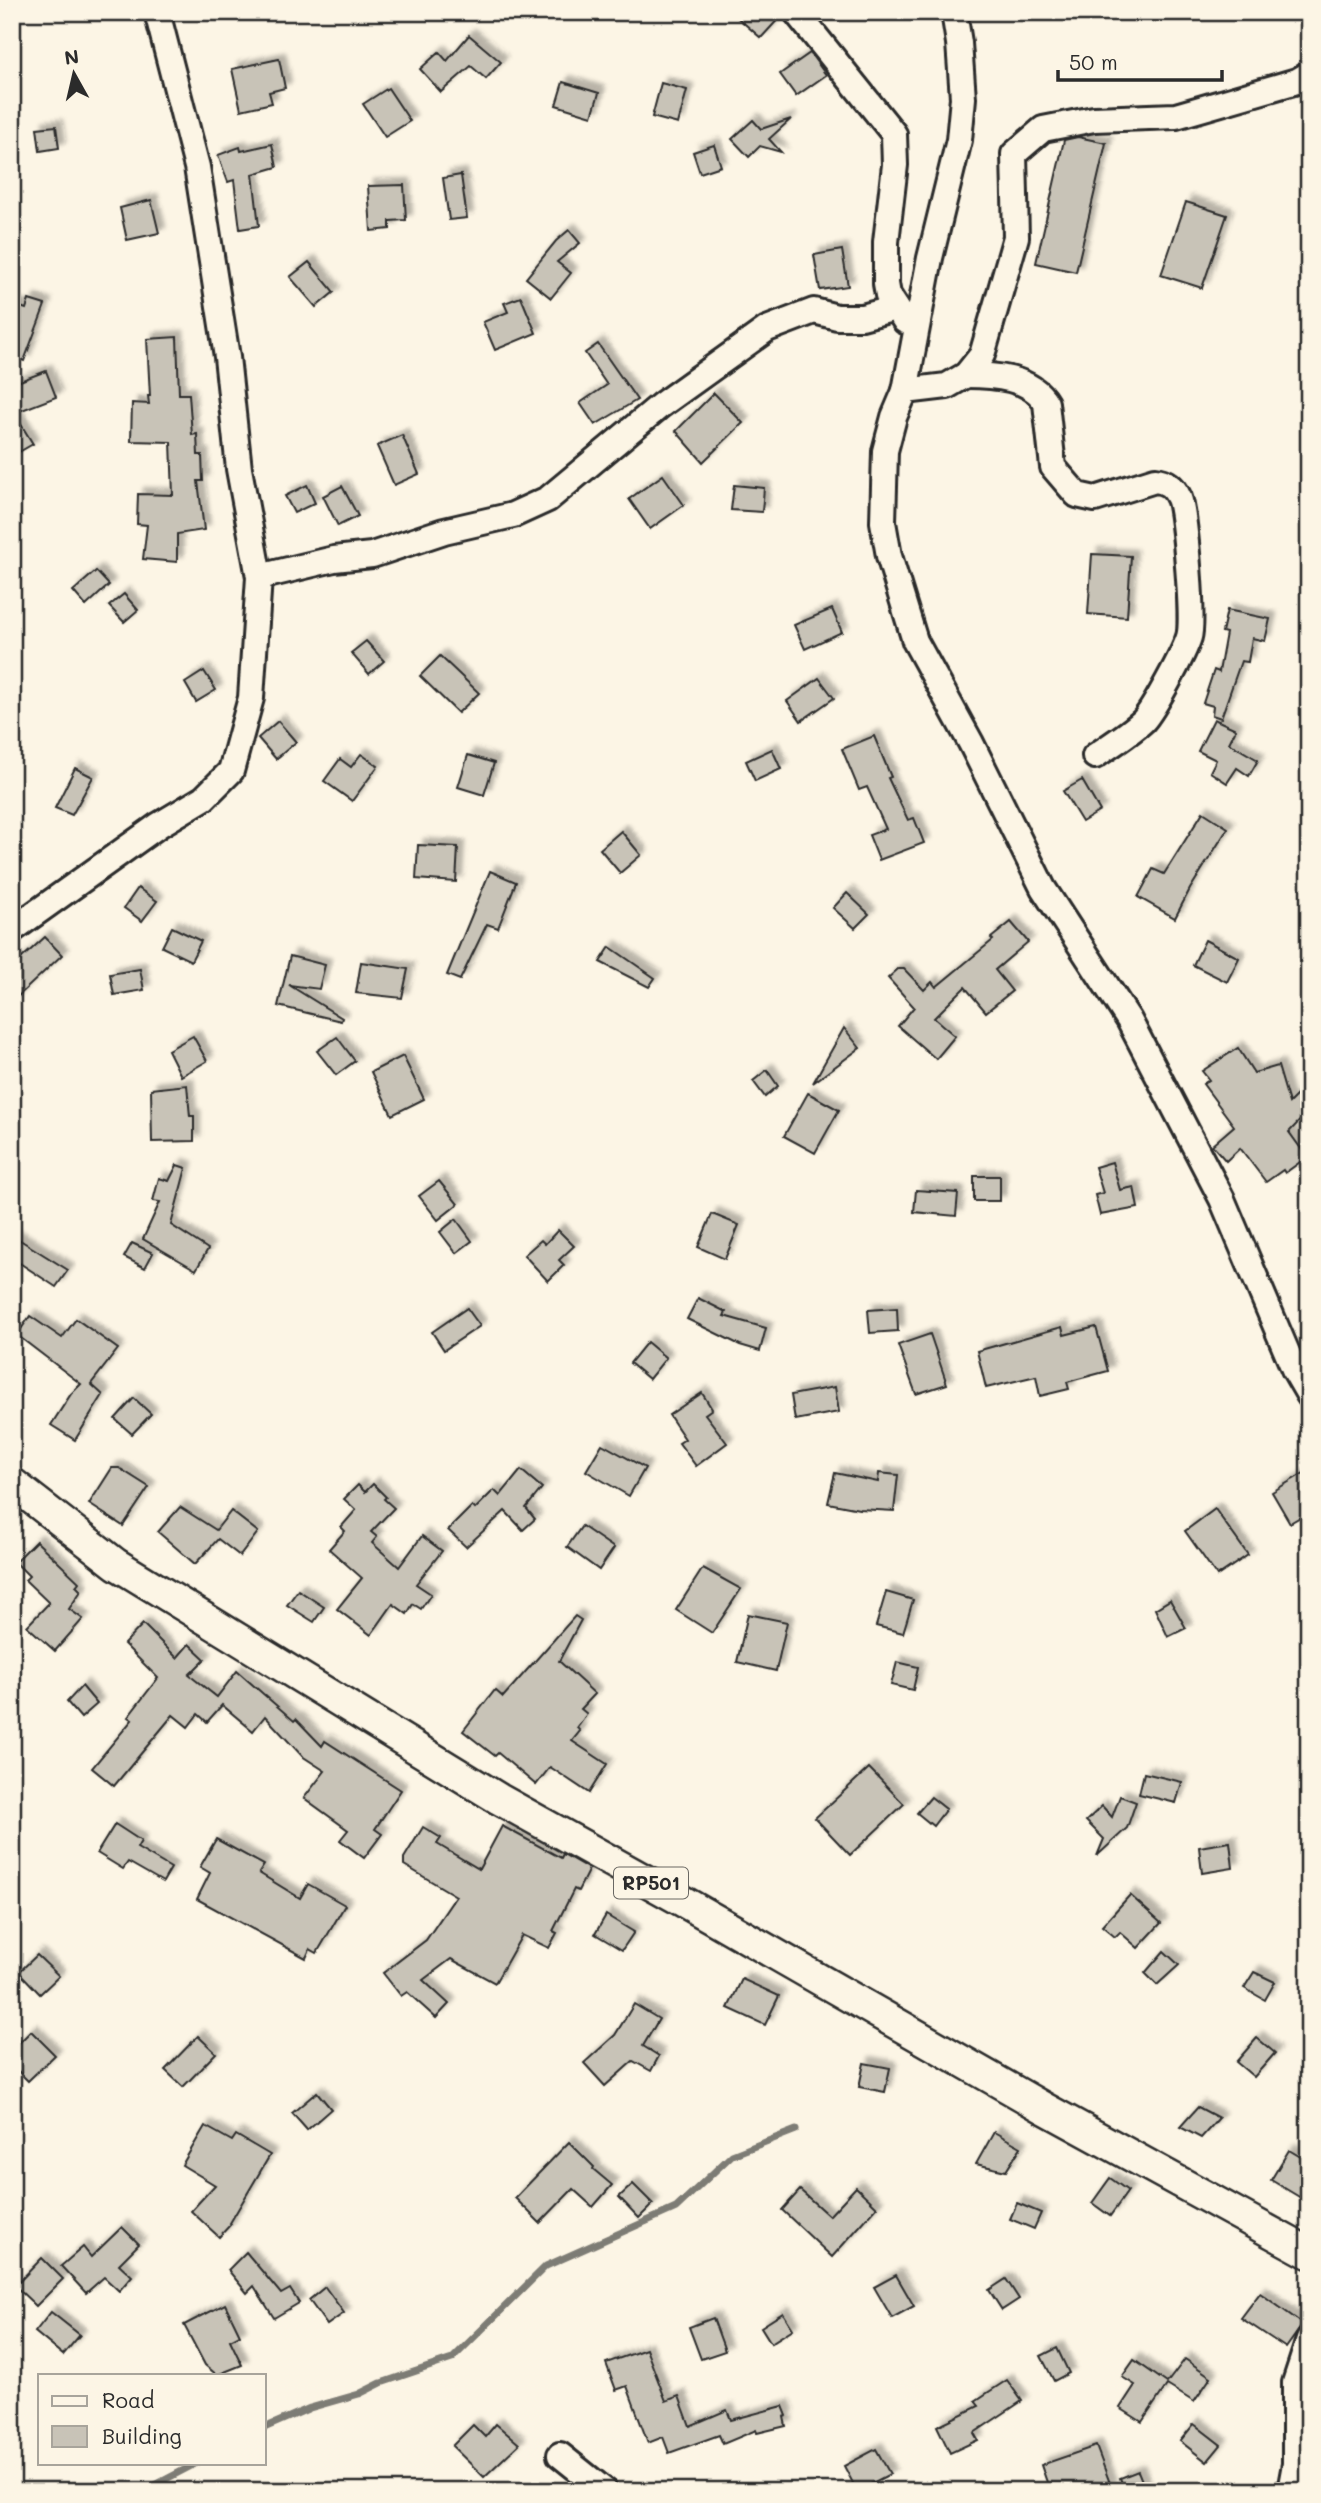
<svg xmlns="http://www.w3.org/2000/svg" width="1321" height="2503" viewBox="0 0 1321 2503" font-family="Mali,sans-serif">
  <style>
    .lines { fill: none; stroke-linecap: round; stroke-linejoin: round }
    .stream { stroke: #7d7b74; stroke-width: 7 }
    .building { fill: #c8c3b7; stroke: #2b2b2b; stroke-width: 2; filter: url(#shadow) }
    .minor-casing { stroke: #2b2b2b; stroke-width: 30 }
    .major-casing { stroke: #2b2b2b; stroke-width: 35 }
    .minor { stroke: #fcf5e5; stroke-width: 24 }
    .major { stroke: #fcf5e5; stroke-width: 30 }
    .labels { text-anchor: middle; stroke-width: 7; stroke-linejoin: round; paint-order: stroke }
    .shield { fill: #fcf5e5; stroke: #6a6863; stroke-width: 2 }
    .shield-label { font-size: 19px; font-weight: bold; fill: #2b2b2b }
  </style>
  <defs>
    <filter id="shadow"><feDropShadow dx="6" dy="-6" stdDeviation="2" flood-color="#0004"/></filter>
  </defs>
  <rect width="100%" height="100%" fill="#fcf5e5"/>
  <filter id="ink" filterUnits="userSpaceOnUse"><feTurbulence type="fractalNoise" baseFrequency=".0143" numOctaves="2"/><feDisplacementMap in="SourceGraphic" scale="14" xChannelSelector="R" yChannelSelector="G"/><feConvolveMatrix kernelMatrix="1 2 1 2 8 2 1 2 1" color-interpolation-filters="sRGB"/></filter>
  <g filter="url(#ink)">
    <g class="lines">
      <g class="stream">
        <path d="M264 2428 310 2408 359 2394 381 2383 452 2359 546 2266 676 2208 732 2155 796 2130"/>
        <path d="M149 2491 155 2485 197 2463"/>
      </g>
    </g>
    <g class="building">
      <path d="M731 12H781L782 15 761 38Z"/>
      <path d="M469 35 501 62 486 79 471 66 441 92 420 69 439 52 447 61Z"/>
      <path d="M810 53 826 75 796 96 780 74Z"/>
      <path d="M279 59 285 88 269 92 272 103 241 110 232 69Z"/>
      <path d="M563 82 599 93 592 116 556 105Z"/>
      <path d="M661 83 687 90 678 124 652 117Z"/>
      <path d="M388 88 410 121 385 137 363 104Z"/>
      <path d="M791 119 769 139 781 152 760 146 749 157 732 139 753 120 761 129Z"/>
      <path d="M56 126 59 148 40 151 37 128Z"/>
      <path d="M1078 137 1106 143 1076 272 1036 263 1064 140Z"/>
      <path d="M272 144 277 167 253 174 259 226 240 229 234 180 228 182 218 155 240 147 241 151Z"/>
      <path d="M714 145 721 166 700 173 693 152Z"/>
      <path d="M461 175 467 218 449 220 443 178Z"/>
      <path d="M404 185 406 220 390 221V229L371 231 368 186Z"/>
      <path d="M151 200 159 233 127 240 120 208Z"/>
      <path d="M1186 202 1227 215 1202 288 1161 275Z"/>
      <path d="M569 230 580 243 557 262 571 273 551 298 526 278 556 241Z"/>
      <path d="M842 250 848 286 820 290 814 255Z"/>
      <path d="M309 262 334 292 316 307 290 277Z"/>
      <path d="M521 297 536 333 495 350 483 322 508 312 504 303Z"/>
      <path d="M29 300 45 305 24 361 12 356 14 340 12 339V304L26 309Z"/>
      <path d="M177 337 179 394H189L192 435 197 434 198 455H202L203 481H198L204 530 177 534V562L143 559 147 525 137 524 138 494 173 495 171 442 131 441 132 403 149 404 148 396H150L147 339Z"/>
      <path d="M598 344 637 400 595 425 580 403 607 385 585 353Z"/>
      <path d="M46 371 56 397 14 413 33 444 12 456V384Z"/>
      <path d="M714 393 743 423 703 462 676 431Z"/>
      <path d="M402 435 419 474 394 485 377 446Z"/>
      <path d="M663 475 684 505 650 529 629 499Z"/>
      <path d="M307 485 315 503 294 513 285 496Z"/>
      <path d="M734 485 764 488 762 512 731 510Z"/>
      <path d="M342 486 358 516 338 526 323 496Z"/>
      <path d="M1092 554 1131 556 1127 617 1088 614Z"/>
      <path d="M96 571 109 585 86 606 73 591Z"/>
      <path d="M124 594 138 610 124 622 109 606Z"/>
      <path d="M832 609 842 632 805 649 794 625Z"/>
      <path d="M1227 610 1270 619 1265 641 1252 638 1248 662 1241 661 1221 718 1212 715 1213 706 1203 703 1214 670 1219 672 1226 633 1222 632Z"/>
      <path d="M366 641 384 661 369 674 351 653Z"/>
      <path d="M440 656 479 693 458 713 420 676Z"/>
      <path d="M204 671 216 690 196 702 185 683Z"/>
      <path d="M819 678 834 698 801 721 787 701Z"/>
      <path d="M1214 719 1236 729 1229 743 1258 760 1249 776 1237 768 1227 783 1210 772 1216 760 1198 751Z"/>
      <path d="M278 721 296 742 276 759 258 738Z"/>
      <path d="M874 736 891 777 888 778 908 820 914 818 924 843 879 860 869 835 886 829 867 787 859 790 842 749Z"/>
      <path d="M772 749 781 769 755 781 746 761Z"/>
      <path d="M361 754 378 766 352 801 324 781 340 759 351 767Z"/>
      <path d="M468 755 494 763 484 795 458 787Z"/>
      <path d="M75 768 93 777 72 815 55 808Z"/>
      <path d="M1082 780 1100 811 1082 822 1063 791Z"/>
      <path d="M1203 812 1228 828 1190 889 1175 918 1138 897 1153 869 1164 874Z"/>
      <path d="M621 831 641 855 620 873 600 849Z"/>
      <path d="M418 845 458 847 456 882 416 879Z"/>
      <path d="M490 871 516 882 498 928 487 924 460 980 447 975Z"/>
      <path d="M138 888 157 901 142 921 124 908Z"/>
      <path d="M847 893 869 914 855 928 833 908Z"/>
      <path d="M1011 922 1028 942 995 970 1012 991 986 1012 965 987 934 1018 955 1036 936 1059 898 1026 914 1007 888 978 898 969H904L924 990 932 982 936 987 993 940 991 938Z"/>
      <path d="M172 927 201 941 191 961 162 947Z"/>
      <path d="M45 937 62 955 12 1002V967Z"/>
      <path d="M1205 940 1239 958 1227 982 1193 965Z"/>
      <path d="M610 947 655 978 649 987 600 962Z"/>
      <path d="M290 956 325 965 319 989 289 985 342 1018 341 1021 278 1006Z"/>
      <path d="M361 962 408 969 402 998 356 993Z"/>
      <path d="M140 969 144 990 114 995 110 974Z"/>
      <path d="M844 1028 860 1048 813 1083Z"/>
      <path d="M193 1036 207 1061 181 1076 168 1050Z"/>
      <path d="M337 1037 355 1061 336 1075 317 1051Z"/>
      <path d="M1238 1048 1254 1073 1278 1066 1289 1103 1309 1083V1111L1289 1132 1307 1157 1285 1173 1283 1170 1266 1182 1240 1148 1226 1161 1212 1145 1234 1126 1203 1084 1209 1080 1202 1071Z"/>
      <path d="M403 1056 424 1099 392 1115 371 1072Z"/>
      <path d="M767 1070 778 1086 765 1097 753 1081Z"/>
      <path d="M187 1085 190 1116H194V1141L152 1142 151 1089Z"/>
      <path d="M808 1093 839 1110 815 1153 784 1136Z"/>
      <path d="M1112 1162 1120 1190 1134 1187 1138 1208 1100 1215 1095 1195 1103 1193 1095 1167Z"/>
      <path d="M177 1165 186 1168 171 1225 208 1249 196 1270 143 1239 160 1202 153 1201 159 1178 169 1181Z"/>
      <rect x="974" y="1176" width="26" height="25"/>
      <path d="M439 1181 458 1204 438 1220 419 1196Z"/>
      <path d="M916 1190 958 1193 956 1216 914 1212Z"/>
      <path d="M712 1214 739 1225 725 1259 698 1247Z"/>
      <path d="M456 1219 472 1241 456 1253 440 1232Z"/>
      <path d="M558 1230 574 1246 559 1260 564 1265 548 1281 524 1255 541 1240 545 1244Z"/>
      <path d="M12 1235 68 1270 56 1287 12 1258Z"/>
      <path d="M132 1243 153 1253 145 1268 124 1257Z"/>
      <path d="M698 1298 726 1312 724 1316 766 1328 760 1351 740 1345 687 1319Z"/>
      <path d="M467 1308 480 1326 444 1350 432 1332Z"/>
      <path d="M897 1308 898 1331 870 1333 868 1310Z"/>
      <path d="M30 1316 62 1338 76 1319 118 1349 91 1384 103 1395 75 1440 51 1425 71 1394 81 1384 17 1335Z"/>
      <path d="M1062 1327 1064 1335 1096 1327 1108 1371 1067 1382 1069 1389 1040 1396 1036 1376 986 1388 977 1351Z"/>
      <path d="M930 1334 947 1384 916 1394 898 1345Z"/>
      <path d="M647 1342 666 1358 649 1379 630 1363Z"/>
      <path d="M835 1387 839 1412 795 1420 791 1395Z"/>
      <path d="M702 1393 712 1409 705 1414 727 1443 696 1466 679 1443 685 1439 669 1415Z"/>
      <path d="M134 1398 151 1414 132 1434 115 1419Z"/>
      <path d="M602 1444 645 1468 629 1496 586 1471Z"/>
      <path d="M112 1468H119L149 1487 123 1526 89 1504Z"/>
      <path d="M521 1470 542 1488 526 1508 535 1519 523 1530 505 1511 466 1547 448 1530 472 1506 475 1509 494 1490 500 1496Z"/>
      <path d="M1309 1470V1499L1302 1503 1307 1513 1290 1523 1272 1492Z"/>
      <path d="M835 1473 878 1482 879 1473 898 1475 894 1511 859 1509 828 1503Z"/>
      <path d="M373 1484 386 1497 384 1499 394 1508 371 1532 377 1537 372 1543 399 1567 422 1536 442 1551 416 1584 431 1594 421 1609 413 1604 407 1614 393 1604 371 1635 337 1609 362 1578 329 1549 345 1531 341 1527 356 1510 344 1499 358 1485 365 1492Z"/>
      <path d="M180 1507 216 1530 231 1511 258 1532 240 1556 218 1539 195 1564 158 1532Z"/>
      <path d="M1215 1509 1248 1555 1217 1576 1185 1531Z"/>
      <path d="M582 1526 614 1548 599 1570 567 1547Z"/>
      <path d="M36 1541 79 1582 76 1586 81 1591 69 1609 83 1619 55 1651 27 1626 49 1603 25 1580 29 1576 15 1562Z"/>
      <path d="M703 1568 741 1589 712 1633 676 1610Z"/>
      <path d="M298 1590 324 1607 314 1622 287 1605Z"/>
      <path d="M886 1592 913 1600 903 1633 876 1626Z"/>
      <path d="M1170 1600 1186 1628 1168 1637 1155 1609Z"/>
      <path d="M748 1614 787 1622 776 1671 737 1662Z"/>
      <path d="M575 1616 581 1620 559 1661 595 1694 581 1709 587 1714 577 1728 580 1731 572 1741 607 1764 589 1793 550 1767 536 1785 498 1753 495 1756 463 1731 495 1690 503 1697Z"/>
      <path d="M143 1624 177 1658 189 1644 205 1659 189 1675 217 1697 237 1671 294 1721 296 1719 322 1746 325 1741 401 1790 375 1829 382 1834 364 1858 340 1840 348 1830 304 1798 325 1771 302 1756 265 1716 253 1731 222 1705 207 1722 198 1714 188 1727 173 1715 114 1786 92 1768 132 1720 128 1717 158 1678 124 1644Z"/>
      <path d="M897 1662 918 1667 913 1690 891 1685Z"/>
      <path d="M82 1686 97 1704 81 1718 67 1702Z"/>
      <path d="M869 1768 904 1804 850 1855 815 1818Z"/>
      <path d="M1144 1773 1182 1782 1176 1803 1139 1794Z"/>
      <path d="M1120 1796 1136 1802 1127 1828 1097 1856 1104 1839 1086 1821 1102 1806 1112 1817Z"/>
      <path d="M931 1797 946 1809 933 1826 917 1813Z"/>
      <path d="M115 1824 141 1841 137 1848 171 1868 163 1882 128 1862 123 1869 97 1853Z"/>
      <path d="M502 1826 561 1858 563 1854 589 1869 578 1891 574 1889 553 1931 557 1933 549 1948 522 1935 495 1983 451 1959 423 1980 449 2004 436 2018 407 1992 401 1996 383 1973 426 1940 456 1896 404 1865V1858L423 1827 441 1838 437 1844 479 1869Z"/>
      <path d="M216 1839 264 1865 259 1873 300 1898 308 1884 345 1905 317 1953 310 1949 306 1958 197 1899 210 1873 200 1867Z"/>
      <path d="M1230 1842 1233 1868 1202 1873 1199 1847Z"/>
      <path d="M1130 1895 1161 1923 1138 1948 1120 1932 1115 1937 1102 1926Z"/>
      <path d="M606 1915 634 1932 622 1950 595 1934Z"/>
      <path d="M1164 1951 1179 1965 1157 1985 1145 1973Z"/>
      <path d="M37 1955 59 1976 40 1994 19 1972Z"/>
      <path d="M1254 1972 1275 1982 1265 2000 1244 1988Z"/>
      <path d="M742 1979 779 1996 765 2025 728 2008Z"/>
      <path d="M634 2004 659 2019 643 2046 659 2056 651 2071 633 2061 605 2086 584 2063 615 2035Z"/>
      <path d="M31 2031 55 2055 28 2081 12 2065V2050Z"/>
      <path d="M198 2036 216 2053 183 2087 165 2070Z"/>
      <path d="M1257 2038 1275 2053 1254 2077 1236 2062Z"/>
      <path d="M864 2063 890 2068 885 2092 859 2087Z"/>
      <path d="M317 2092 331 2109 307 2130 292 2113Z"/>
      <path d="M1198 2107 1219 2118 1201 2138 1180 2127Z"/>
      <path d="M205 2126 232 2141 236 2135 270 2155 230 2223 231 2224 219 2237 191 2211 215 2185 182 2165Z"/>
      <path d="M994 2132 1021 2147 1006 2171 976 2164Z"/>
      <path d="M569 2142 594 2167 593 2169 612 2185 593 2207 573 2189 540 2223 515 2198Z"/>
      <path d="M1289 2150 1309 2162V2186L1301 2198 1271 2180Z"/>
      <path d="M1110 2178 1128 2191 1110 2216 1092 2203Z"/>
      <path d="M633 2184 653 2204 639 2218 619 2197Z"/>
      <path d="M856 2187 877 2207 832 2257 782 2210 800 2190 829 2216Z"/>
      <path d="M1017 2203 1041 2213 1034 2229 1010 2219Z"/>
      <path d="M122 2227 139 2244 119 2264 132 2276 119 2291 104 2277 86 2293 61 2266 83 2247 91 2257Z"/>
      <path d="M246 2252 281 2294 290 2289 299 2303 274 2318 254 2286 247 2293 228 2270Z"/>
      <path d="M42 2258 63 2279 36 2306 15 2286Z"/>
      <path d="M896 2275 914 2306 892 2318 874 2287Z"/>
      <path d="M1006 2279 1019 2299 1002 2310 989 2290Z"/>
      <path d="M325 2287 344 2313 327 2325 309 2300Z"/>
      <path d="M1260 2293 1303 2324 1286 2348 1241 2318Z"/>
      <path d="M225 2304 240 2335 230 2340 242 2365 217 2375 205 2365 184 2325Z"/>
      <path d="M51 2312 80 2335 63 2355 35 2332Z"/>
      <path d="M783 2313 793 2329 771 2343 761 2327Z"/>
      <path d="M713 2318 725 2351 701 2359 689 2327Z"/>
      <path d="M1057 2348 1069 2373 1054 2381 1041 2356Z"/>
      <path d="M646 2349 666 2401 679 2396 690 2426 727 2410 731 2420 783 2406 787 2416 784 2417 786 2426 757 2433 756 2430 723 2444 719 2435 669 2453 663 2437 648 2443 627 2386 616 2390 606 2363Z"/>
      <path d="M1185 2359 1211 2377 1194 2402 1167 2385 1142 2422 1120 2408 1135 2385 1122 2377 1134 2360 1167 2383Z"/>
      <path d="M1007 2380 1022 2401 974 2433 978 2440 950 2453 937 2426 979 2406 975 2401Z"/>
      <path d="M496 2424 519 2444 484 2477 452 2446 473 2425 485 2437Z"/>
      <path d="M1194 2424 1221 2445 1207 2462 1180 2441Z"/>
      <path d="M1096 2446 1111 2486 1098 2491H1050L1041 2465Z"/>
      <path d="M876 2449 890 2474 857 2491 844 2466Z"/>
      <path d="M1138 2471 1146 2491H1125L1120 2478Z"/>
    </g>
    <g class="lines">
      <g class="minor-casing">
        <g id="minor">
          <path d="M796 12 894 134 895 165 886 242V284L888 295 905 321"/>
          <path d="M1309 74 1297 81 1176 116 1094 119 1043 129 1014 154 1016 237 982 355 966 375 947 386 905 391 894 417 885 451 883 522 889 556 915 641 971 743 1043 888 1129 1020 1222 1199 1294 1369 1309 1395"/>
          <path d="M966 375C993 375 1031 377 1046 403L1053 467 1077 495 1095 499 1155 480C1167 481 1174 487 1179 498 1185 513 1194 621 1189 637 1184 653 1154 709 1143 721 1129 734 1111 745 1095 756"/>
          <path d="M905 391 930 258 959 140 963 98 959 43 954 12"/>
          <path d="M259 577 334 559 372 555 444 531 513 515 548 499 661 405 767 329 814 311 837 317H862L896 308"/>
          <path d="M12 930 159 825 204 798 231 771 251 698 259 577 239 469 227 357 197 167 157 12"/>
          <path d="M560 2455 605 2491"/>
          <path d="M1290 2491 1295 2464V2383L1309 2340"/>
        </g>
      </g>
      <g class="major-casing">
        <path id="major" d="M12 1483 116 1564 499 1799 679 1899 1044 2108 1309 2253"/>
      </g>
      <use href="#minor" class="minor"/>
      <use href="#major" class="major"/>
    </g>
  </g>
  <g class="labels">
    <rect class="shield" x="614" y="1867.5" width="74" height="31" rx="5"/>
    <g class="shield-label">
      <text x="651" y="1890">RP501</text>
    </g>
  </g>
  <rect width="1321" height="2503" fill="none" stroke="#fcf5e5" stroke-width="42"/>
  <rect x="21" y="21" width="1279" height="2461" fill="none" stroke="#2b2b2b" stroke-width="2.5" filter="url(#ink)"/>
  <rect x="38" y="2374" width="228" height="91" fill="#fcf5e5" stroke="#a8a49b" stroke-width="2"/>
  <rect x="52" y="2396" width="35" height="10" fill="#fcf5e5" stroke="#a8a49b" stroke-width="2"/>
  <text x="102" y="2408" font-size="21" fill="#2b2b2b">Road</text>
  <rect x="52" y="2426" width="35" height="21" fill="#c8c3b7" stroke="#a8a49b" stroke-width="2"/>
  <text x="102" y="2444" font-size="21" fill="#2b2b2b">Building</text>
  <g transform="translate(74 74) rotate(352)" stroke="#fcf5e5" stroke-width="5" paint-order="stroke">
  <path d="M0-5L12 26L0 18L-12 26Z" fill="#2b2b2b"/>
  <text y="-10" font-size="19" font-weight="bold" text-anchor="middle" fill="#2b2b2b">N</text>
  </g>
  <path d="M1058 70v10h164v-10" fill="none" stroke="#2b2b2b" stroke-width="3.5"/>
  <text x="1069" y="70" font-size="21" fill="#2b2b2b" stroke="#fcf5e5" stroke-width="5" paint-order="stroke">50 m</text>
</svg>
